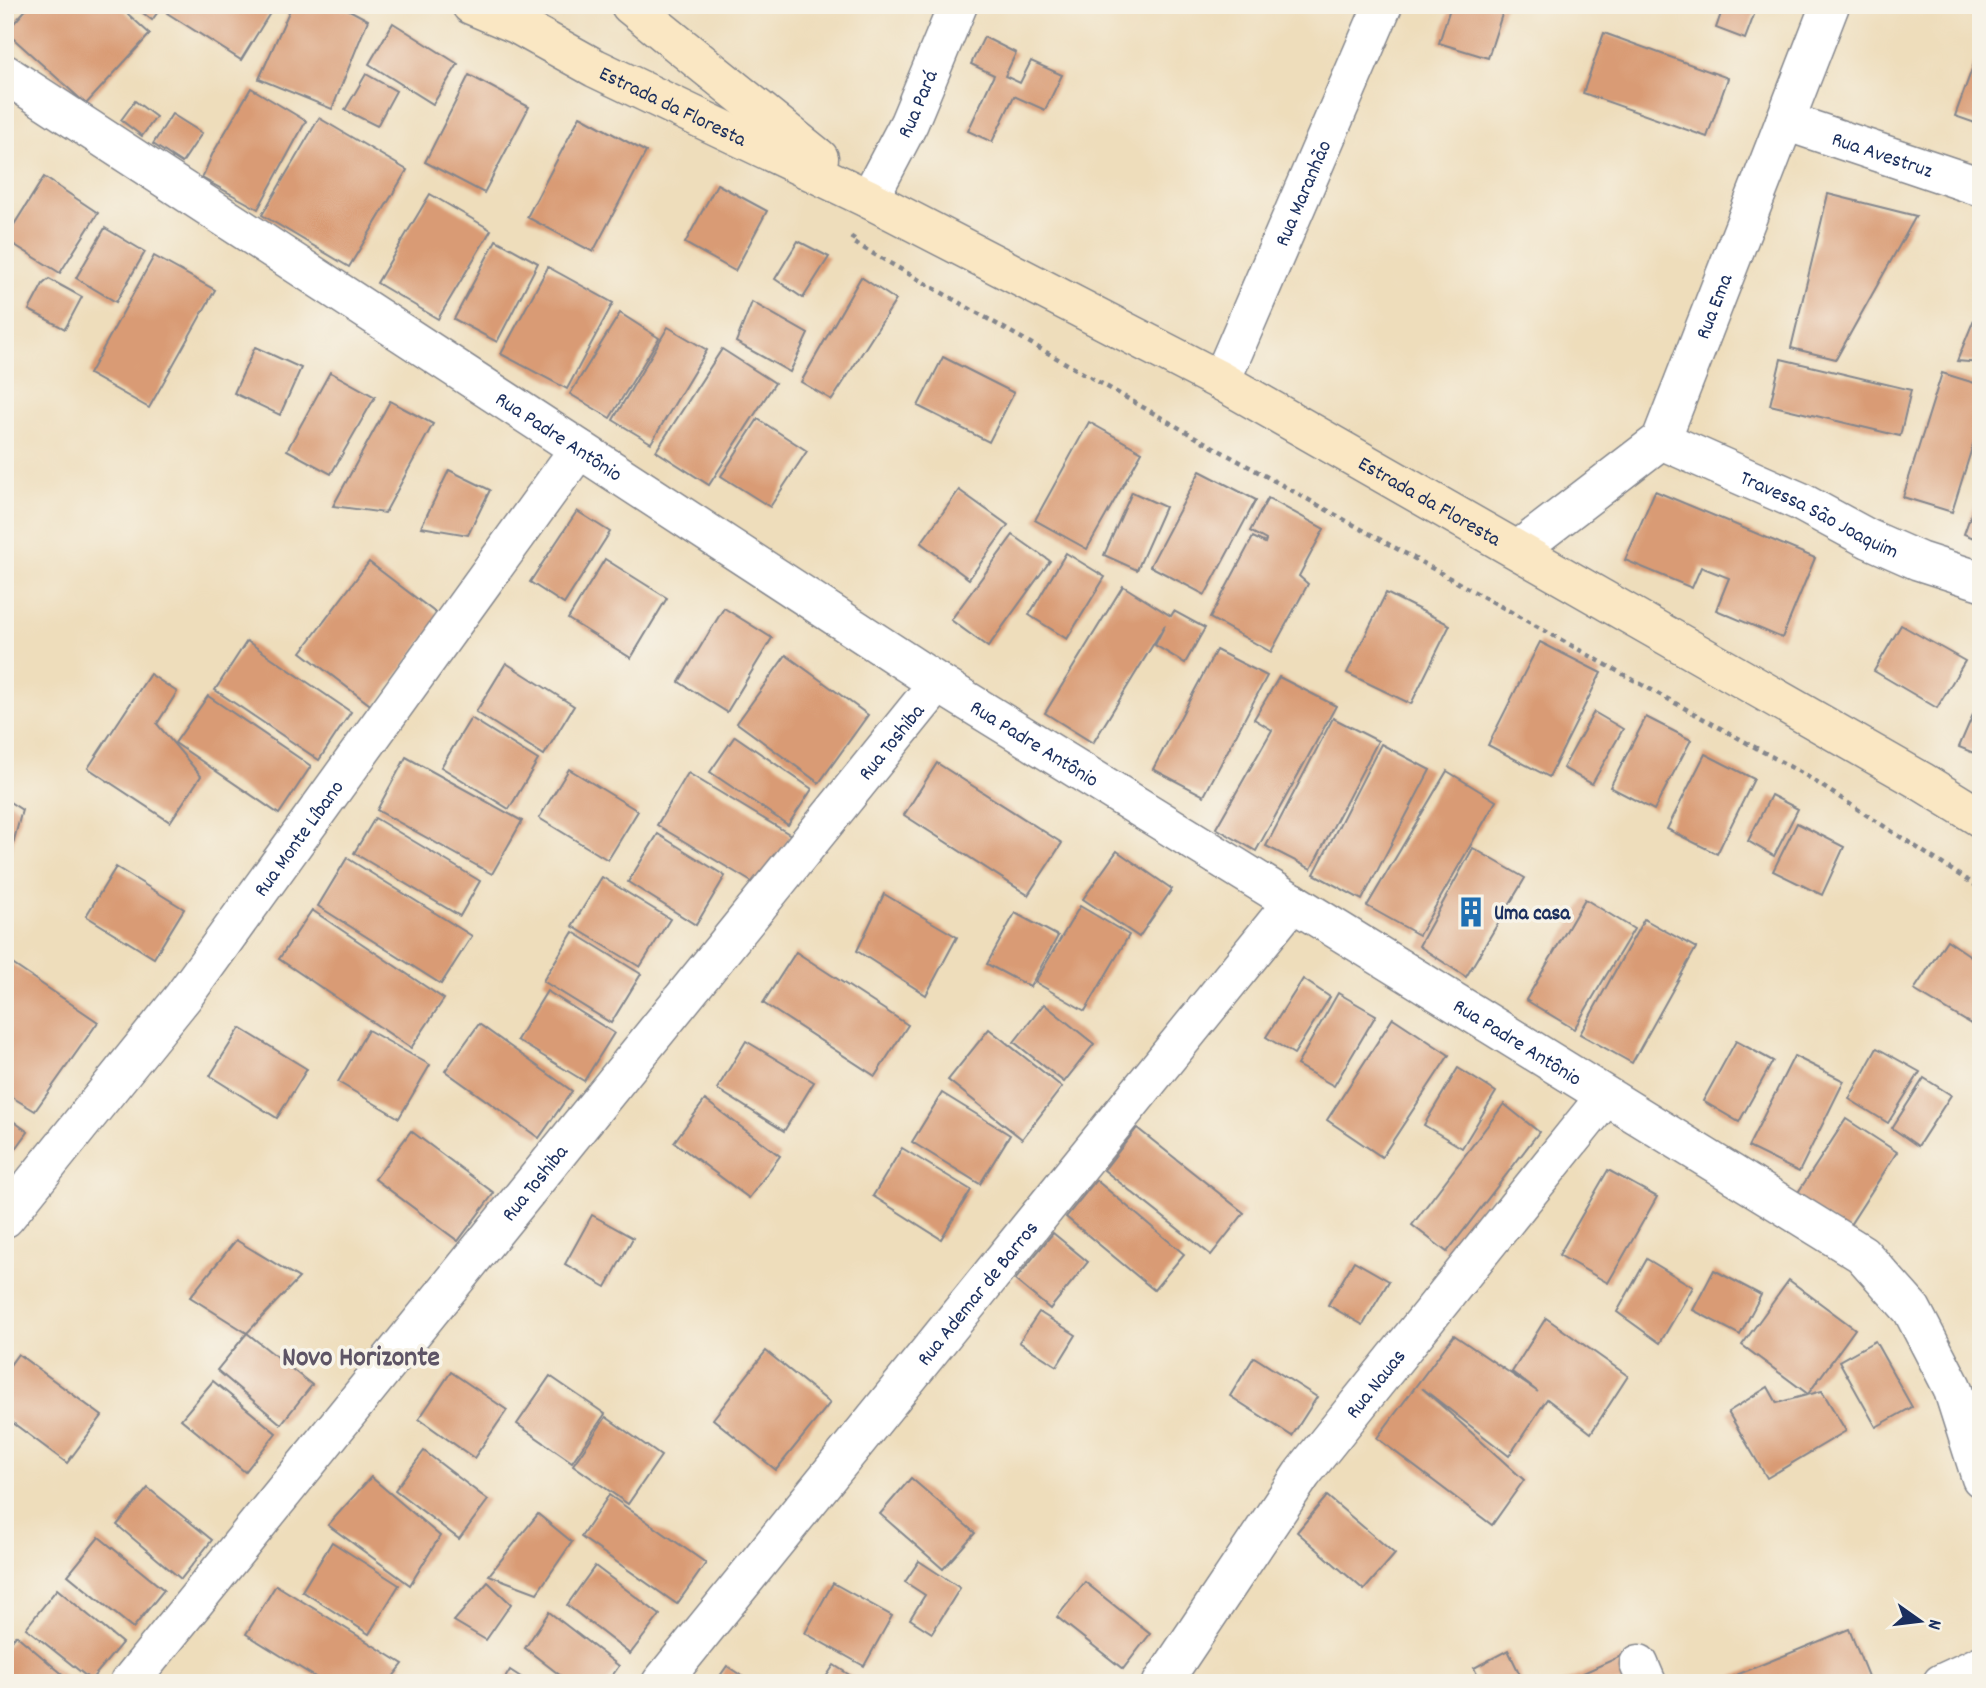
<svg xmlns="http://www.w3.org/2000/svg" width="1986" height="1688" viewBox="0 0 1986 1688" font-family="Dekko,sans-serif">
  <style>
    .building { fill: #d99b74 }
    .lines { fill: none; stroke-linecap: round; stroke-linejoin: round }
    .minor-casing { stroke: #84868c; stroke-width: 41 }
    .secondary-casing { stroke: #84868c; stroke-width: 41 }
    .path { stroke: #84868c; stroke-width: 4.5; stroke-dasharray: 5 5; stroke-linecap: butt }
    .minor { stroke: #fff; stroke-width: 38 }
    .secondary { stroke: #fae7c3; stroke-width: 38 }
    .labels { text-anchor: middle; stroke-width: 7; stroke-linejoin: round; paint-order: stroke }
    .street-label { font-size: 21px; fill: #1b2f5e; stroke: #f7f3e8 }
    .poi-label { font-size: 21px; font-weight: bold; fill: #1b2f5e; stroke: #f7f3e8; text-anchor: start }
    .district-label { font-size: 28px; font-weight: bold; fill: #5e5566; stroke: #f7f3e8 }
  </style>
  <rect width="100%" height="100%" fill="#f7f3e8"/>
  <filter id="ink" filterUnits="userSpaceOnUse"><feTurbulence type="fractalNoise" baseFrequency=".0143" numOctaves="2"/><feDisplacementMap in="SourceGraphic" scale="14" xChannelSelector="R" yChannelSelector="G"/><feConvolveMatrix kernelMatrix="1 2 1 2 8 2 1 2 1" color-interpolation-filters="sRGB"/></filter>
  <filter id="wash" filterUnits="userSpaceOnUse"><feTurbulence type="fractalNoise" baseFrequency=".00686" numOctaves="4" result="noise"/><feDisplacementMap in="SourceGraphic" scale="28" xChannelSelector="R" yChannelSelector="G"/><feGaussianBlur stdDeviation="1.57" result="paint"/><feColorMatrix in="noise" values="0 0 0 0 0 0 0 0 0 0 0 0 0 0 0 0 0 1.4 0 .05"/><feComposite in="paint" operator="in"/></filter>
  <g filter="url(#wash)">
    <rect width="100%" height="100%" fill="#edb"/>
    <g id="blocks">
      <g class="building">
        <path d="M30 5H118L150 34 86 104 6 32Z"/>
        <path d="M133 5H163L152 20Z"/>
        <path d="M172 5H275L241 60 167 13Z"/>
        <path d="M292 5H340L368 20 332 109 259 79Z"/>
        <path d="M1451 5H1505L1488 58 1439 43Z"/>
        <path d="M1724 5H1752L1757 7 1745 39 1716 28Z"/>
        <path d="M393 23 458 64 433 104 369 64Z"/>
        <path d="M1604 33 1728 78 1707 137 1583 93Z"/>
        <path d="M984 37 1016 53 1005 76 1020 83 1031 61 1062 75 1045 110 1014 96 992 142 968 131 994 75 971 64Z"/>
        <path d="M1980 47H1981V125L1955 116Z"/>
        <path d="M366 74 396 91 377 126 345 110Z"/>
        <path d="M469 75 529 107 484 193 425 162Z"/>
        <path d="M251 88 306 121 258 209 202 178 212 155Z"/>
        <path d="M135 101 156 117 142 136 121 120Z"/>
        <path d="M172 114 202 133 182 163 153 144Z"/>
        <path d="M580 116 646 152 593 252 527 217Z"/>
        <path d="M319 118 407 170 349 267 262 215Z"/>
        <path d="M44 177 98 213 60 273 5 239Z"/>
        <path d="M717 184 767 211 735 271 685 243Z"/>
        <path d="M430 194 491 230 438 319 377 283Z"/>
        <path d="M1828 194 1916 216 1836 359 1791 348Z"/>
        <path d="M105 228 145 252 116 302 76 278Z"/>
        <path d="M496 240 538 263 497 342 454 319Z"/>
        <path d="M798 241 829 257 803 298 775 279Z"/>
        <path d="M154 256 215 290 149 408 89 374Z"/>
        <path d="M548 267 613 303 567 389 501 354Z"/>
        <path d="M861 277 896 300 832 400 801 382Z"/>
        <path d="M49 279 82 297 65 329 29 310 43 284Z"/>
        <path d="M752 302 808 334 790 372 736 342Z"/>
        <path d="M1981 302V363L1957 361Z"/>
        <path d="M620 313 659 338 610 418 570 394Z"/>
        <path d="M668 327 707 350 651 443 613 420Z"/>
        <path d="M255 347 301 368 280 415 234 393Z"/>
        <path d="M722 349 775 383 709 485 656 451Z"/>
        <path d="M943 357 1014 393 989 442 918 406Z"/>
        <path d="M1781 359 1911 390 1900 436 1770 405Z"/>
        <path d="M330 372 375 397 331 474 287 450Z"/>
        <path d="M1942 373 1981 385V419L1952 512 1903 497Z"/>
        <path d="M390 401 433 424 385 513 333 506Z"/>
        <path d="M758 419 807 451 770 507 721 476Z"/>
        <path d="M1089 422 1142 452 1087 549 1035 520Z"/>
        <path d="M449 470 490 490 468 535 421 527Z"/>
        <path d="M1200 471 1256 500 1205 595 1150 566Z"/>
        <path d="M1980 489H1981V541L1964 534Z"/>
        <path d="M959 490 1008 525 969 579 921 543Z"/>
        <path d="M1655 491 1815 558 1782 638 1716 610 1729 578 1701 567 1692 588 1625 560Z"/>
        <path d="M1132 492 1165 507 1137 570 1104 555Z"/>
        <path d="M1268 498 1324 529 1299 576 1308 584 1271 652 1210 618 1253 537 1265 543 1266 540 1250 531Z"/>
        <path d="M577 511 610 532 564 604 530 582Z"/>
        <path d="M1013 535 1050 561 988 647 951 620Z"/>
        <path d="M1066 553 1105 577 1067 639 1029 615Z"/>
        <path d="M605 559 667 598 631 658 568 619Z"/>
        <path d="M369 562 441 617 373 707 301 652Z"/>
        <path d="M1123 586 1171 616 1174 611 1205 628 1185 663 1155 645 1165 625 1093 743 1045 713Z"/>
        <path d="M1386 593 1450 625 1411 704 1347 673Z"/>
        <path d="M724 608 772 638 727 712 679 682Z"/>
        <path d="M1901 625 1965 661 1937 708 1874 671Z"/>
        <path d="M247 641 351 712 319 760 215 690Z"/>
        <path d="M1540 642 1601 673 1549 777 1488 745Z"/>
        <path d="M1216 650 1267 676 1204 796 1153 769Z"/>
        <path d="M786 655 868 715 819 783 737 723Z"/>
        <path d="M506 663 574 706 544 755 476 712Z"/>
        <path d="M150 674 177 692 157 724 201 776 170 822 88 768Z"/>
        <path d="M1279 677 1336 706 1256 851 1216 828 1272 730 1254 719Z"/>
        <path d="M208 696 311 766 279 814 175 743Z"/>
        <path d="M1981 696V756L1959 747Z"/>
        <path d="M1594 712 1623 729 1592 784 1563 768Z"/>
        <path d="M1646 717 1691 740 1654 810 1610 787Z"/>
        <path d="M471 718 538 760 509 809 441 767Z"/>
        <path d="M1333 718 1378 741 1311 869 1266 846Z"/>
        <path d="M735 736 812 789 788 825 710 772Z"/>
        <path d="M1381 744 1430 770 1362 900 1314 874Z"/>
        <path d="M1705 754 1754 779 1717 854 1667 829Z"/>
        <path d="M406 757 522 821 492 874 377 810Z"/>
        <path d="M937 763 1062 843 1028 895 904 815Z"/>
        <path d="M569 769 638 811 608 860 539 818Z"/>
        <path d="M1447 771 1496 801 1419 935 1367 906Z"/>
        <path d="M688 773 791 835 760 887 657 825Z"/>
        <path d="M1771 795 1798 809 1774 856 1748 841Z"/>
        <path d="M5 799 22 810 6 870 5 869Z"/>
        <path d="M375 818 480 881 460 916 354 853Z"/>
        <path d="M1797 823 1844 847 1822 895 1773 871Z"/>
        <path d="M658 834 725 876 696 925 628 882Z"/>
        <path d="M1473 848 1525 878 1466 977 1419 946Z"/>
        <path d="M1117 851 1172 889 1139 937 1083 899Z"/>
        <path d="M347 858 472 936 441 984 318 906Z"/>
        <path d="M116 867 184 909 154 958 86 916Z"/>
        <path d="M602 877 670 919 640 967 572 926Z"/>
        <path d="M884 894 957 937 926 995 857 951Z"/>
        <path d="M1585 899 1634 929 1574 1029 1526 1000Z"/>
        <path d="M1080 906 1129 935 1085 1011 1035 982Z"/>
        <path d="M312 910 444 999 411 1048 279 959Z"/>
        <path d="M1015 913 1058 936 1030 987 987 964Z"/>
        <path d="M1644 919 1696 948 1632 1063 1580 1034Z"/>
        <path d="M573 932 641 974 611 1023 543 981Z"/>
        <path d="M1947 940 1981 963V1006L1971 1024 1914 990Z"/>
        <path d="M796 952 908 1025 875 1076 763 1003Z"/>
        <path d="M5 959 98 1022 35 1111 5 1093Z"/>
        <path d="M1303 979 1330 997 1294 1054 1266 1037Z"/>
        <path d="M547 991 614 1033 584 1081 517 1040Z"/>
        <path d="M1338 993 1376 1015 1334 1086 1297 1065Z"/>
        <path d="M1044 1004 1094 1044 1064 1082 1014 1042Z"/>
        <path d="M1393 1018 1449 1055 1382 1157 1327 1120Z"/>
        <path d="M479 1024 572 1091 539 1138 445 1071Z"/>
        <path d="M240 1028 307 1069 277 1118 210 1076Z"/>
        <path d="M989 1029 1062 1087 1022 1139 948 1080Z"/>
        <path d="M368 1030 430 1065 399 1118 338 1082Z"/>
        <path d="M746 1041 814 1082 784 1131 717 1089Z"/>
        <path d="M1736 1041 1773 1061 1739 1122 1703 1101Z"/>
        <path d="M1877 1048 1920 1072 1888 1123 1849 1099Z"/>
        <path d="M1794 1056 1844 1081 1799 1172 1748 1147Z"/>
        <path d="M1458 1068 1496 1092 1462 1148 1424 1125Z"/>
        <path d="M1924 1078 1951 1095 1918 1146 1892 1128Z"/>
        <path d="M942 1093 1010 1135 980 1184 912 1142Z"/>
        <path d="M705 1100 780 1156 749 1198 674 1142Z"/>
        <path d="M1504 1104 1539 1132 1447 1252 1412 1225Z"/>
        <path d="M5 1115 28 1132 5 1164Z"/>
        <path d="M1846 1119 1897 1152 1846 1231 1795 1197Z"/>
        <path d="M1137 1128 1244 1213 1211 1255 1104 1170Z"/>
        <path d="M411 1131 494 1193 458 1241 375 1179Z"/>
        <path d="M902 1148 971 1190 941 1239 873 1196Z"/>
        <path d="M1608 1170 1657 1197 1608 1283 1559 1255Z"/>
        <path d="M1096 1180 1184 1254 1154 1290 1066 1217Z"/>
        <path d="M592 1215 633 1238 606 1287 565 1264Z"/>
        <path d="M1053 1233 1088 1262 1050 1309 1015 1280Z"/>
        <path d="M236 1240 299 1278 247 1333 190 1297Z"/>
        <path d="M1647 1259 1693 1287 1660 1343 1617 1312Z"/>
        <path d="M1354 1261 1389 1281 1363 1325 1328 1305Z"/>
        <path d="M1714 1270 1761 1295 1740 1335 1693 1310Z"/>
        <path d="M1789 1280 1855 1329 1808 1394 1742 1345Z"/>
        <path d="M1039 1312 1076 1335 1057 1366 1019 1342Z"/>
        <path d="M1546 1318 1628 1376 1591 1433 1547 1399 1509 1456 1422 1388 1524 1480 1492 1525 1377 1438 1454 1335 1538 1392 1512 1372Z"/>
        <path d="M247 1333 312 1385 281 1424 217 1370Z"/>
        <path d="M1875 1341 1912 1407 1876 1427 1839 1361Z"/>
        <path d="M766 1351 830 1403 776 1470 713 1419Z"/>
        <path d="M18 1354 102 1416 67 1463 5 1417V1372Z"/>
        <path d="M1254 1357 1317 1397 1292 1436 1230 1396Z"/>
        <path d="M451 1372 507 1410 474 1458 419 1419Z"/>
        <path d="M550 1376 605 1414 572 1462 517 1424Z"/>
        <path d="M213 1381 276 1433 245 1472 181 1419Z"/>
        <path d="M1768 1387 1777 1403 1822 1391 1846 1431 1767 1478 1728 1412Z"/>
        <path d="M606 1417 661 1456 628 1504 573 1465Z"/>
        <path d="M424 1451 488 1500 459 1539 395 1490Z"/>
        <path d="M371 1477 440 1536 410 1585 328 1525Z"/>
        <path d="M911 1478 975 1533 943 1569 880 1514Z"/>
        <path d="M148 1488 212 1540 181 1579 117 1525Z"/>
        <path d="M609 1495 706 1563 677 1604 581 1537Z"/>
        <path d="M1327 1496 1395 1554 1364 1590 1297 1532Z"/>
        <path d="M538 1514 572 1542 537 1593 489 1575Z"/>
        <path d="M99 1537 164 1590 133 1628 68 1575Z"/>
        <path d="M332 1542 399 1585 369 1634 302 1591Z"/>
        <path d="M919 1561 960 1588 932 1633 910 1619 925 1595 905 1582Z"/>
        <path d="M595 1566 660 1615 630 1654 567 1605Z"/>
        <path d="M488 1582 511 1604 486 1640 454 1621Z"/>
        <path d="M1085 1582 1150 1634 1123 1669 1057 1617Z"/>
        <path d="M833 1583 892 1616 864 1666 805 1633Z"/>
        <path d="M276 1585 403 1664 388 1683H325L246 1634Z"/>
        <path d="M57 1589 122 1643 91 1680 26 1628Z"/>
        <path d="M549 1612 619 1666 607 1683H570L525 1648Z"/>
        <path d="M1849 1629 1869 1679 1859 1683H1717Z"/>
        <path d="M16 1635 73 1683H5V1648Z"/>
        <path d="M1508 1650 1524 1683H1481L1474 1668Z"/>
        <path d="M1621 1656 1632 1683H1561Z"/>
        <path d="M834 1665 862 1683H822Z"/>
        <path d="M727 1666 752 1683H715Z"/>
        <path d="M510 1670 530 1683H502Z"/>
      </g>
    </g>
  </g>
  <g filter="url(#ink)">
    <use href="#blocks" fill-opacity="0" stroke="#84868c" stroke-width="2"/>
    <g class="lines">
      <g class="minor-casing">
        <g id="minor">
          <path id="s1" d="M5 74 938 683 1862 1254 1912 1310 1952 1387 1981 1478"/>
          <path id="s2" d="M1785 121 1981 187"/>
          <path id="s3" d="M869 199 909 123 958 5"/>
          <path id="s4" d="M1221 381 1383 5"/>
          <path id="s5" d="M1661 440 1799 501 1869 539 1919 561 1981 581"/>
          <path id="s6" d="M1518 550 1661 440 1830 5"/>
          <path id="s7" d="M5 1218 183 997 579 449"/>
          <path d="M1639 1664 1647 1683"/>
          <path id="s8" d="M129 1683 938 683"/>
          <path id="s9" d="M661 1683 1293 902"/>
          <path id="s10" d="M1162 1683 1302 1474 1605 1097"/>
          <path d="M1942 1683 1981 1665"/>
        </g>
      </g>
      <g class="secondary-casing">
        <g id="secondary">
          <path id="s11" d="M471 5 516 24 595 68 869 199 1221 381 1921 781 1981 818"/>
          <path d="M630 5 819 158"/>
        </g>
      </g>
      <path class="path" d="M854 236 851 241 1197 438 1805 775 1981 889"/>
      <use href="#minor" class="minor"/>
      <use href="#secondary" class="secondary"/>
    </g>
  </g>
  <defs>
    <g id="building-bare" transform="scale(2.415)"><path d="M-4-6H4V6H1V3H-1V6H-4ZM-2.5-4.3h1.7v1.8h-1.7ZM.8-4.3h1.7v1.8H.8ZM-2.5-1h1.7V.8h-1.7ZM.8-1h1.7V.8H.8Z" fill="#1f6fb2" stroke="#f7f3e8" stroke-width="2.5" paint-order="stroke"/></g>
  </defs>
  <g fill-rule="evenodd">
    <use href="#building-bare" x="1471" y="912"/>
  </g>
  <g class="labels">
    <g class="street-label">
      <text dy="7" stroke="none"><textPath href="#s3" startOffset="107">Rua Pará</textPath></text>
      <text dy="7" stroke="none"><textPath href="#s11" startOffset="226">Estrada da Floresta</textPath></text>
      <text dy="7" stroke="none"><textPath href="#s2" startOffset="103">Rua Avestruz</textPath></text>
      <text dy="7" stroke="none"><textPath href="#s4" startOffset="205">Rua Maranhão</textPath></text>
      <text dy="7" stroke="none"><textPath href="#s6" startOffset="324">Rua Ema</textPath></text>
      <text dy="7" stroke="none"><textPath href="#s1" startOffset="662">Rua Padre Antônio</textPath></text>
      <text dy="7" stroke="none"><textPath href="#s11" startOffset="1080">Estrada da Floresta</textPath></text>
      <text dy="7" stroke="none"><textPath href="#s5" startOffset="175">Travessa São Joaquim</textPath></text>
      <text dy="7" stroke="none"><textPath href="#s8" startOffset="1211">Rua Toshiba</textPath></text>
      <text dy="7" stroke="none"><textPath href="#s1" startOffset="1228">Rua Padre Antônio</textPath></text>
      <text dy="7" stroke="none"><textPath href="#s7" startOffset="480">Rua Monte Líbano</textPath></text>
      <text dy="7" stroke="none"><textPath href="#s1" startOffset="1796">Rua Padre Antônio</textPath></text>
      <text dy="7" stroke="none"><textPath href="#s8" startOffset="644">Rua Toshiba</textPath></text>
      <text dy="7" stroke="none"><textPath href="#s9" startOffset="502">Rua Ademar de Barros</textPath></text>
      <text dy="7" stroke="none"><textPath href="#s10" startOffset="368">Rua Nauas</textPath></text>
    </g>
    <g class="poi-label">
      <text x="1494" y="919">Uma casa</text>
    </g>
    <g class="district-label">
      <text x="361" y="1365">Novo Horizonte</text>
    </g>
  </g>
  <rect width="1986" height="1688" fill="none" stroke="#f7f3e8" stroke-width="28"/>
  <g transform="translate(1920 1621) rotate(104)" stroke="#f7f3e8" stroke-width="5" paint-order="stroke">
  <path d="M0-5L12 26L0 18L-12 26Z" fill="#1b2f5e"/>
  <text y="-10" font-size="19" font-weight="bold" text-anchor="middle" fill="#1b2f5e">N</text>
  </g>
</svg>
